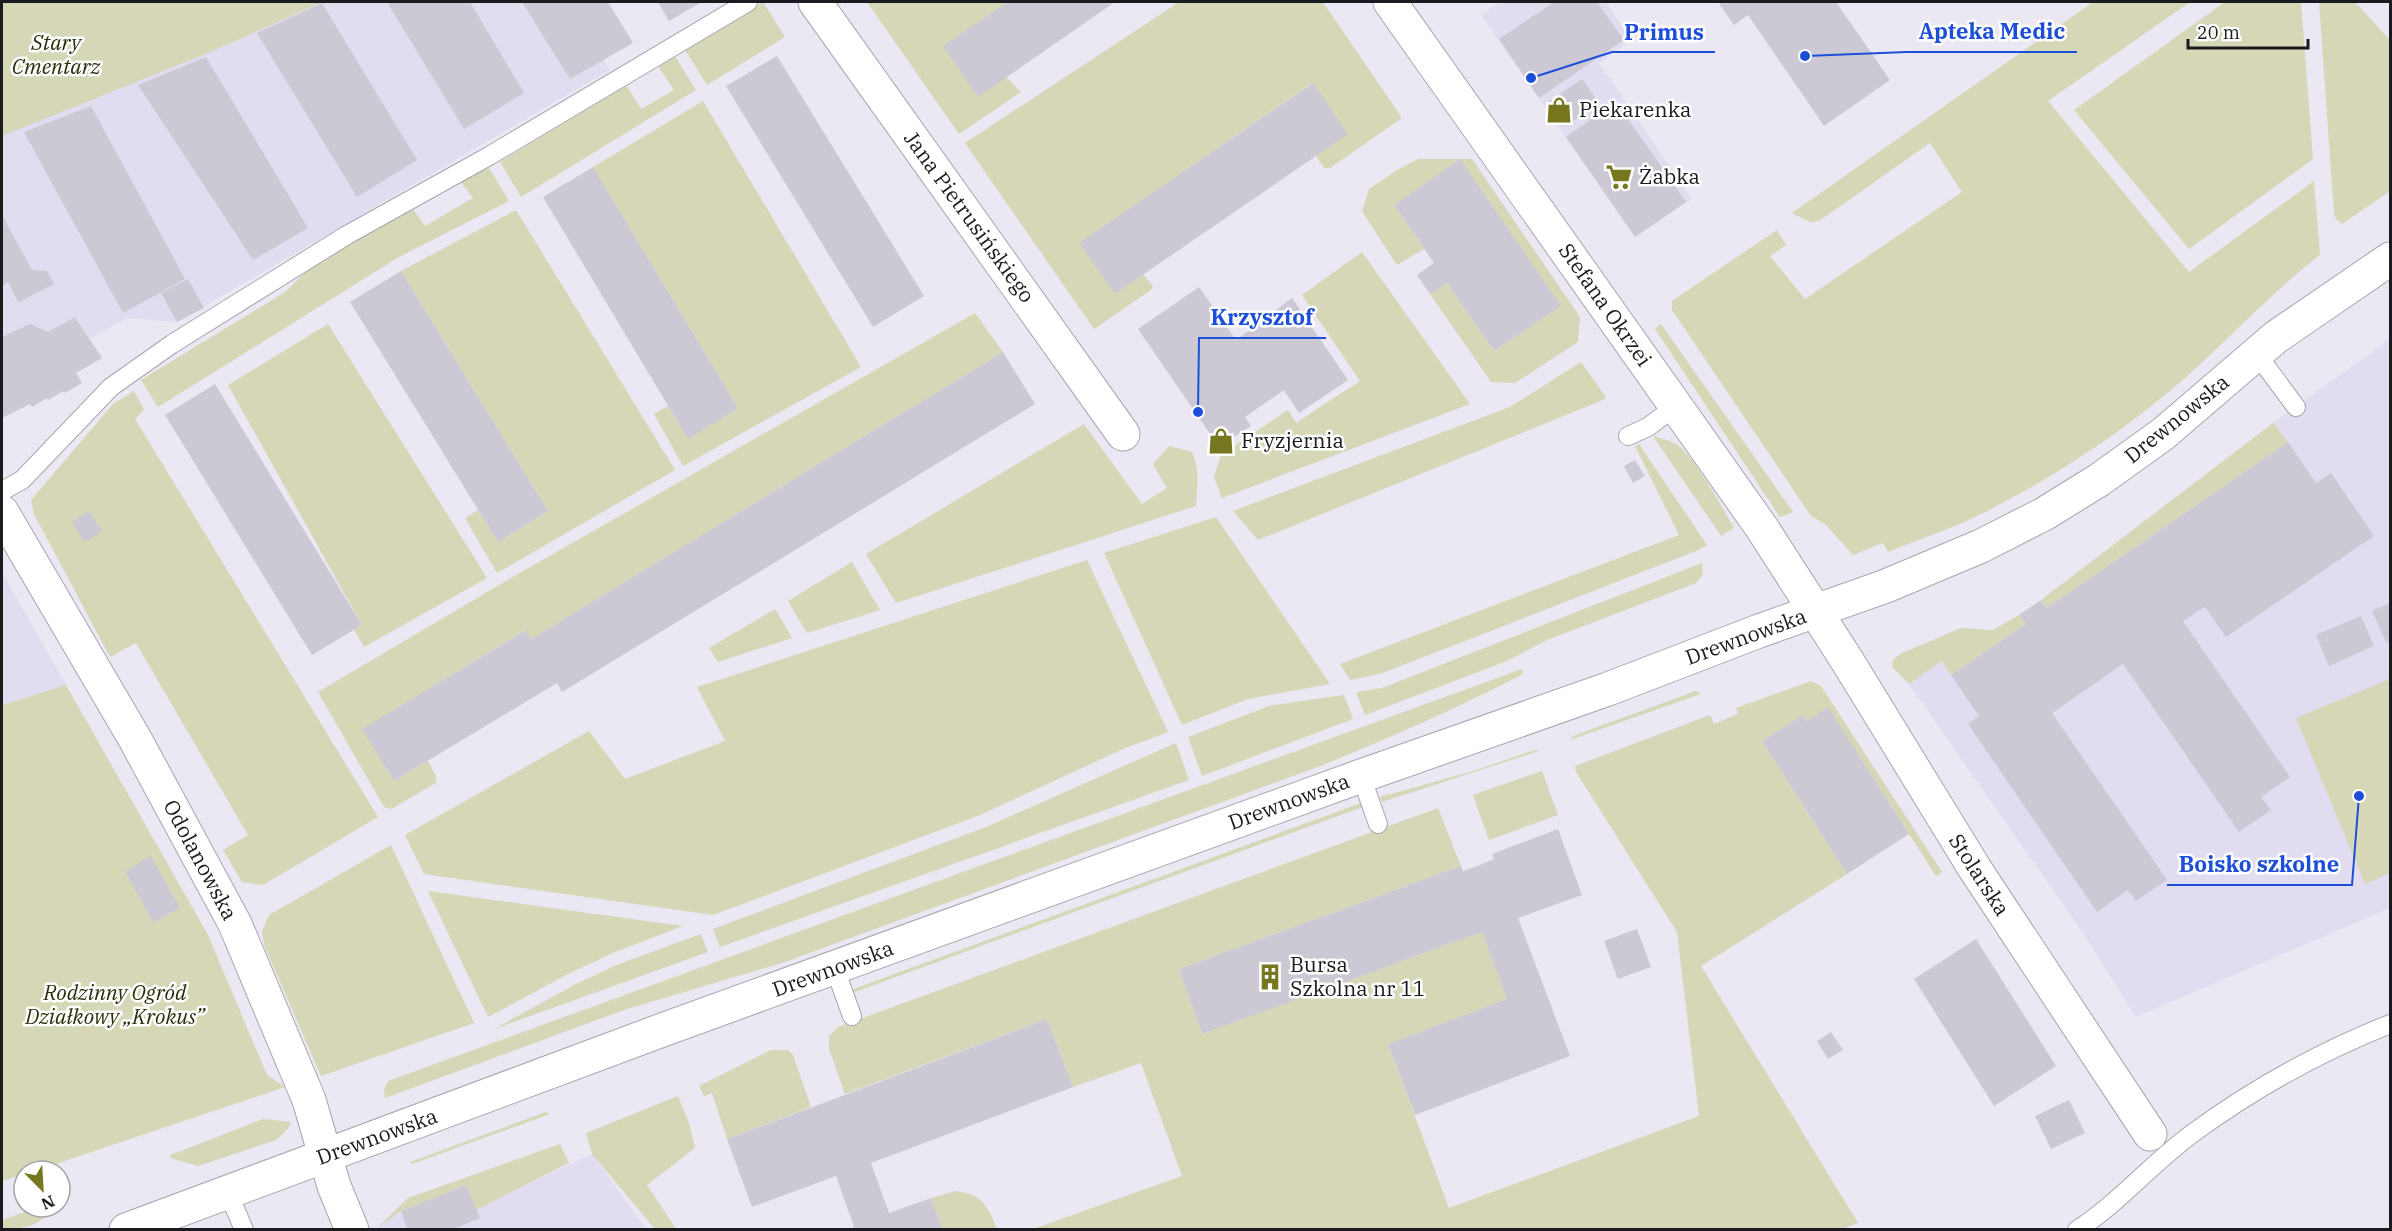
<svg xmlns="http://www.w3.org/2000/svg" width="2392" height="1231" viewBox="0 0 2392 1231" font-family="'IBM Plex Serif',serif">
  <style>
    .built { fill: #e1dcef }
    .green { fill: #d5d7b6 }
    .building { fill: #ccc9d4 }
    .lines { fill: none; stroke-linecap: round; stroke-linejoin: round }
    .service-casing { stroke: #a8a5b0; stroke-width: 20 }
    .minor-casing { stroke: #a8a5b0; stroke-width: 35 }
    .secondary-casing { stroke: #a8a5b0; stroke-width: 35 }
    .service { stroke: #fff; stroke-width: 18 }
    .minor { stroke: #fff; stroke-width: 33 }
    .secondary { stroke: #fff; stroke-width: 33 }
    .labels { text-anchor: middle; stroke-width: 5; stroke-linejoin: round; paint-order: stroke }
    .park-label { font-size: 21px; font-style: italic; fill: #2c2d09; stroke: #fff }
    .poi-label { font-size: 21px; fill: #1b1a1e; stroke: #fff; text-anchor: start }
    .street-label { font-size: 21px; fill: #1b1a1e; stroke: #fff }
    .leader { fill: none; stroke: #1d4ed8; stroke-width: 2 }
    .callout-dot { fill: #1d4ed8; stroke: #fff; stroke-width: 2 }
    .callout-label { font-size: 22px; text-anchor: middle; font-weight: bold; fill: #1d4ed8; stroke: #fff; stroke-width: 5; stroke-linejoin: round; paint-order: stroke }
  </style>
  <rect width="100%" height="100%" fill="#ebe7f3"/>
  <g class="built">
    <path d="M320 2H566L610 70 177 322 127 318 90 339 70 308 89 340 2 378V135Z"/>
    <path d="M1501 2H1606L1631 40 1599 63 1692 199 1635 237 1481 15Z"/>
    <path d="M2390 339V908L2136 1017 2083 933 1909 684 1942 661 1951 675 2026 624 2019 615 2031 607 2041 600 2047 608 2288 442 2273 423Z"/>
    <path d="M2 572 66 685 2 705Z"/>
    <path d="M592 1154 646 1229 377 1228 401 1211 466 1185 476 1209Z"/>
  </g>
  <g class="green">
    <path d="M2 2H323L208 53 2 136Z"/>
    <path d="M763 2 785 37 707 85 685 50Z"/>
    <path d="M867 2H1008L944 46 1006 77 1021 92 959 134Z"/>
    <path d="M1179 2H1323L1402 118 1330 168H1324L1316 156 1312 83 1080 243 1115 294 1143 274 1153 286 1151 290 1094 329 965 143Z"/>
    <path d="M2093 2H2190L2048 101 2189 272 2314 181 2320 255C2260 301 2211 360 2150 407 2099 447 2043 483 1985 512 1954 528 1920 539 1888 552L1883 543 1853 555 1826 525 1811 516 1672 310V301L1777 230 1786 245 1770 256 1805 299 1962 192 1930 143 1819 221 1810 222 1792 213Z"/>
    <path d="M2225 2H2301L2313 159 2189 249 2074 110Z"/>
    <path d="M2319 2H2355L2390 40V191L2342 224 2336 219 2334 214Z"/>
    <path d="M675 56 696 90 521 197 500 162 626 85 641 109 674 90 658 66Z"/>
    <path d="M703 101 861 367 683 466 654 414 668 406 688 438 738 408 593 167Z"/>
    <path d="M1418 159H1472L1580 317 1578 342 1515 383 1491 382 1430 294 1447 283 1494 351 1560 306 1394 205 1424 249 1397 265 1362 211 1369 189 1397 170Z"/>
    <path d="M489 168 509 201 399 257 158 407 141 380 285 292 318 260 410 205 425 226 473 198 460 181Z"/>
    <path d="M516 210 675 470 497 573 465 518 478 510 498 542 548 511 401 271Z"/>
    <path d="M1362 252 1470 404 1222 498 1214 477 1221 455 1288 410 1296 423 1360 381 1302 295Z"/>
    <path d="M975 313 1003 352 531 639 525 630 363 729 394 781 428 761 436 776V783L391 809 384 807 318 692 499 585Z"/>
    <path d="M328 324 487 578 364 647 354 630 362 625 228 385Z"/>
    <path d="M1661 324 1793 512 1780 517 1655 329Z"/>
    <path d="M1581 362 1606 397 1603 400 1258 540 1233 511 1510 407Z"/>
    <path d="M134 391 144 410 135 419 378 817 263 885 242 882 223 850 248 835 136 643 110 657 34 514 31 500 113 404Z"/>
    <path d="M2273 423 2288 442 2047 608 2041 600Z"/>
    <path d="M1084 424 1142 504 1167 488 1153 464 1169 446 1192 452C1200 469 1197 487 1196 506L896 603 866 554Z"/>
    <path d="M1653 436C1662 439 1671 440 1679 446 1696 460 1722 507 1734 528L1721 536Z"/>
    <path d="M1639 444 1707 545 1696 551 1380 674 1350 680 1340 664 1679 535 1635 446Z"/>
    <path d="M1216 517 1330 684 1248 699 1182 725 1104 553Z"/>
    <path d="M1087 560 1168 732 1123 749 980 815 713 915 424 874 405 835 589 731 625 779 725 741 697 687Z"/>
    <path d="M852 562 880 610 807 633 788 601Z"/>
    <path d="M1702 563 1703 574 1696 583 1547 640 1507 661 1365 715 1356 692 1382 688Z"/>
    <path d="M775 609 792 638 718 662 709 648Z"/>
    <path d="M2019 615 2026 624 1951 675 1942 661 1909 684 1892 667 1893 660 1900 654 1961 628 1993 630Z"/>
    <path d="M1522 669 1523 674C1458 708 1391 737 1323 765L782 963 624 1010 385 1098 384 1090 388 1081Z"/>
    <path d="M2390 679V873L2365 884 2296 718Z"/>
    <path d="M1811 681 1821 686 1942 872 1936 876 1828 708 1807 721 1803 715 1762 741 1847 874 1701 966 1858 1223 1842 1229H1033L1182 1176 1141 1063 1073 1087 1047 1019 845 1094 829 1049V1036L838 1027 1438 808 1461 866 1179 969 1202 1034 1482 932 1507 999 1388 1044 1449 1208 1699 1116 1677 932 1576 772 1575 766 1710 715 1714 724 1738 714 1736 708Z"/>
    <path d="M66 685 208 935 267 1075 285 1087 35 1171H24V1174L2 1181V705Z"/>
    <path d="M1696 691 1701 694 1570 740 1573 736Z"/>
    <path d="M1344 695 1353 719 1202 776 1188 737 1269 706Z"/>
    <path d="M1176 743 1189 780 720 947 713 929 986 827Z"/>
    <path d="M1535 750 1539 751 1382 802 1380 797 1470 772Z"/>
    <path d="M1542 771 1558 815 1489 840 1473 795Z"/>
    <path d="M1361 803 1363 807 852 993 851 990Z"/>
    <path d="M391 845 474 1023 321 1076 264 945 262 931 269 915Z"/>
    <path d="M428 891 683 926 615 952 570 973 488 1017Z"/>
    <path d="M701 934 708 952 494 1029 576 984 619 964Z"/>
    <path d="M771 1050H788L793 1055 811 1107 727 1139 712 1093 704 1096 699 1086Z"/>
    <path d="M678 1096 689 1123 695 1148 647 1185 676 1229H655L592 1154 586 1133Z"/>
    <path d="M546 1112 550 1114 412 1164 410 1162Z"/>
    <path d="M263 1119 291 1122 288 1129 276 1140 198 1166 170 1158 171 1155Z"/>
    <path d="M560 1144 569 1163 476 1210 466 1185 401 1211 377 1228 408 1198Z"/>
    <path d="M955 1191C982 1194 987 1205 997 1229H943L931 1198Z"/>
    <path d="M38 1207H55C41 1225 23 1230 2 1229V1220Z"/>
  </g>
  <g class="building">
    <path d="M387 2H470L524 93 464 129Z"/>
    <path d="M522 2H608L633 43 570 79Z"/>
    <path d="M658 2H700V3L669 21Z"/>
    <path d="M1008 2H1115L978 97 943 46Z"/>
    <path d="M1554 2H1597L1624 40 1539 98 1499 39Z"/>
    <path d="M1723 2H1836L1890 80 1824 126 1748 15 1734 25 1719 4Z"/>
    <path d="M322 3 417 160 357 197 257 33Z"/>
    <path d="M777 56 924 296 873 327 726 86Z"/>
    <path d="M206 57 308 228 253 260 138 85Z"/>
    <path d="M1582 79 1599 103 1566 126 1549 101Z"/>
    <path d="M1313 83 1348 134 1115 294 1079 243Z"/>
    <path d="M1616 102 1686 202 1635 237 1566 137Z"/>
    <path d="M91 106 185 279 123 313 24 132Z"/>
    <path d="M1460 159 1561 306 1494 351 1447 283 1430 294 1417 275 1434 263 1394 205Z"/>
    <path d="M593 167 738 408 688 439 543 197Z"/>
    <path d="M2 215 32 270 47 271 54 284 18 303 8 282 2 286Z"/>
    <path d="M401 271 548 511 498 542 350 302Z"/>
    <path d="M188 279 204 308 177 322 161 293Z"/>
    <path d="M1199 287 1236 340 1292 298 1348 380 1299 413 1284 390 1245 417 1251 426 1219 447 1138 329Z"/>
    <path d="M75 317 102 358 76 373 82 383 65 393 64 391 48 400 47 398 32 407 30 404 2 418V337L30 324 48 332Z"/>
    <path d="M1003 352 1035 404 562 692 557 683 394 781 362 729 526 630 531 639Z"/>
    <path d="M215 384 362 625 312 655 165 415Z"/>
    <path d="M2288 442 2316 483 2331 473 2374 536 2226 637 2205 607 2183 621 2290 777 2261 797 2271 810 2239 832 2123 664 2052 713 2167 880 2136 901 2128 890 2097 912 1968 724 1979 716 1951 675 2026 624 2019 615 2031 607 2041 600 2047 608Z"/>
    <path d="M1635 460 1645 476 1633 483 1624 466Z"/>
    <path d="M89 511 102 532 84 542 72 522Z"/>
    <path d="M2390 603V641L2386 642 2372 611Z"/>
    <path d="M2361 616 2374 646 2329 666 2316 635Z"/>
    <path d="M1828 707 1909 834 1847 874 1762 741 1803 715 1807 721Z"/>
    <path d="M1558 829 1582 895 1518 918 1570 1056 1415 1115 1388 1044 1507 999 1482 932 1202 1034 1179 969 1461 866 1463 871 1480 865 1494 859 1492 854Z"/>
    <path d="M151 856 180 908 153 923 125 871Z"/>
    <path d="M1637 929 1651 967 1618 979 1604 941Z"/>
    <path d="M1976 939 2056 1066 1994 1106 1914 979Z"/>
    <path d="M1047 1019 1073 1087 871 1163 889 1213 931 1198 943 1230H848L854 1227 836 1176 752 1207 727 1139Z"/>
    <path d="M1831 1032 1843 1050 1828 1059 1817 1041Z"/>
    <path d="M2069 1100 2085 1133 2051 1149 2035 1116Z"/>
    <path d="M466 1185 480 1218 451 1230H408L401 1211Z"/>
  </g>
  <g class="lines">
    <g class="service-casing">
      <g id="service">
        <path d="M2256 353 2296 407"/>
        <path d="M1628 436 1648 427 1676 406"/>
        <path d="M2 491 22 480 111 387 172 344 347 235 489 156 748 2"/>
        <path d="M1361 776 1378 824"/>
        <path d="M835 969 852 1016"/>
        <path d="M228 1192 244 1230"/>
        <path d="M2077 1230C2120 1202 2152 1163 2193 1133 2253 1089 2322 1051 2390 1024"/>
      </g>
    </g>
    <g class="minor-casing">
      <g id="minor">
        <path d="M815 2 1123 434"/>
        <path d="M1390 2 1762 528 1848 662 1975 869 2150 1134"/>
        <path d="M2 512 135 739 235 924 309 1100 334 1186 352 1230"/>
      </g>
    </g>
    <g class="secondary-casing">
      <path id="secondary" d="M126 1230 665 1029 1361 776 1608 689 1759 631 1886 586 1981 546 2044 514 2099 480 2163 434 2276 337 2390 259"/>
    </g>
    <use href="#service" class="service"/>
    <use href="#minor" class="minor"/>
    <use href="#secondary" class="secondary"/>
  </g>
  <defs>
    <g id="shop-bare" transform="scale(2.07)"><path d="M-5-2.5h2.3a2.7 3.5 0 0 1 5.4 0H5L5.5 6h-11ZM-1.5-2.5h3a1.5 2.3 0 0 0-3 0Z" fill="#76771e" stroke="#fff" stroke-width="2.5" paint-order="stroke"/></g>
    <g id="supermarket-bare" transform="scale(2.07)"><path d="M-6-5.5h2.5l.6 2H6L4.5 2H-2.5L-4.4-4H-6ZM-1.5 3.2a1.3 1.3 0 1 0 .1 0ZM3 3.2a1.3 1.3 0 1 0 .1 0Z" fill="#76771e" stroke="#fff" stroke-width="2.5" paint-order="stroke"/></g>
    <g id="building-bare" transform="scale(2.07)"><path d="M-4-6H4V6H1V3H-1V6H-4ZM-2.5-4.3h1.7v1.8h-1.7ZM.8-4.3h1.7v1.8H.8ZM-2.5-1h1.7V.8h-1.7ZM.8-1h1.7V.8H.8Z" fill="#76771e" stroke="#fff" stroke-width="2.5" paint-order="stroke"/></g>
  </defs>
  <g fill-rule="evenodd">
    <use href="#shop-bare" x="1559" y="110"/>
    <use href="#supermarket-bare" x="1619" y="177"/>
    <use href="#shop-bare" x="1221" y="441"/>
    <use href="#building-bare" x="1270" y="977"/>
  </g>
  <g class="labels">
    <g class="park-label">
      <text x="56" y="50">Stary<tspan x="56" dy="24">Cmentarz</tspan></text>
      <text x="115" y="1000">Rodzinny Ogród<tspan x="115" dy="24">Działkowy „Krokus”</tspan></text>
    </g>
    <g class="poi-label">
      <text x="1579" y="117">Piekarenka</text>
      <text x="1639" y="184">Żabka</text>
      <text x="1241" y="448">Fryzjernia</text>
      <text x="1290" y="972">Bursa<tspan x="1290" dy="24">Szkolna nr 11</tspan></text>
    </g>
    <g class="street-label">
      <text transform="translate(969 217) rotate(54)" y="7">Jana Pietrusińskiego</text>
      <text transform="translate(1605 305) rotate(55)" y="7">Stefana Okrzei</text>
      <text transform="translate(2177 419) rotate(-39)" y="7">Drewnowska</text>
      <text transform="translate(1746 637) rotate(-20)" y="7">Drewnowska</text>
      <text transform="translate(1289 802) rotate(-20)" y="7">Drewnowska</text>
      <text transform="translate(200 860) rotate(62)" y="7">Odolanowska</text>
      <text transform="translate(1979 875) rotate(57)" y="7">Stolarska</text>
      <text transform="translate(833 969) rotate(-20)" y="7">Drewnowska</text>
      <text transform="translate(377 1137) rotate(-20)" y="7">Drewnowska</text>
    </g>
  </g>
  <path class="leader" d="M1805 56L1907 52H2077M1531 78L1612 52H1715M1198 412L1199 338H1326M2359 796L2352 885H2167"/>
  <g class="callout-dot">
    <circle cx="1805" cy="56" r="6"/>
    <circle cx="1531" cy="78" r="6"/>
    <circle cx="1198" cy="412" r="6"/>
    <circle cx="2359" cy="796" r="6"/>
  </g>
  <g class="callout-label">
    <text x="1992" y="39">Apteka Medic</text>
    <text x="1664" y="40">Primus</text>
    <text x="1262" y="325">Krzysztof</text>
    <text x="2259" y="872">Boisko szkolne</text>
  </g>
  <rect width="2392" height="1231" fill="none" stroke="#1b1a1e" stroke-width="6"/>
  <g transform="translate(42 1189) rotate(156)"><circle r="28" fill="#ffffff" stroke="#a4a3a5" stroke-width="1.5"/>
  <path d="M0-4.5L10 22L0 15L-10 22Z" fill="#76771e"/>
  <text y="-9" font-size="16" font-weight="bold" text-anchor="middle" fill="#1b1a1e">N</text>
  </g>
  <path d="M2188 39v9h120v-9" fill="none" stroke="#1b1a1e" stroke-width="3"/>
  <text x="2197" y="39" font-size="18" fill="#1b1a1e" stroke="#ffffff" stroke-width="4.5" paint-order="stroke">20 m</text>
</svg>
